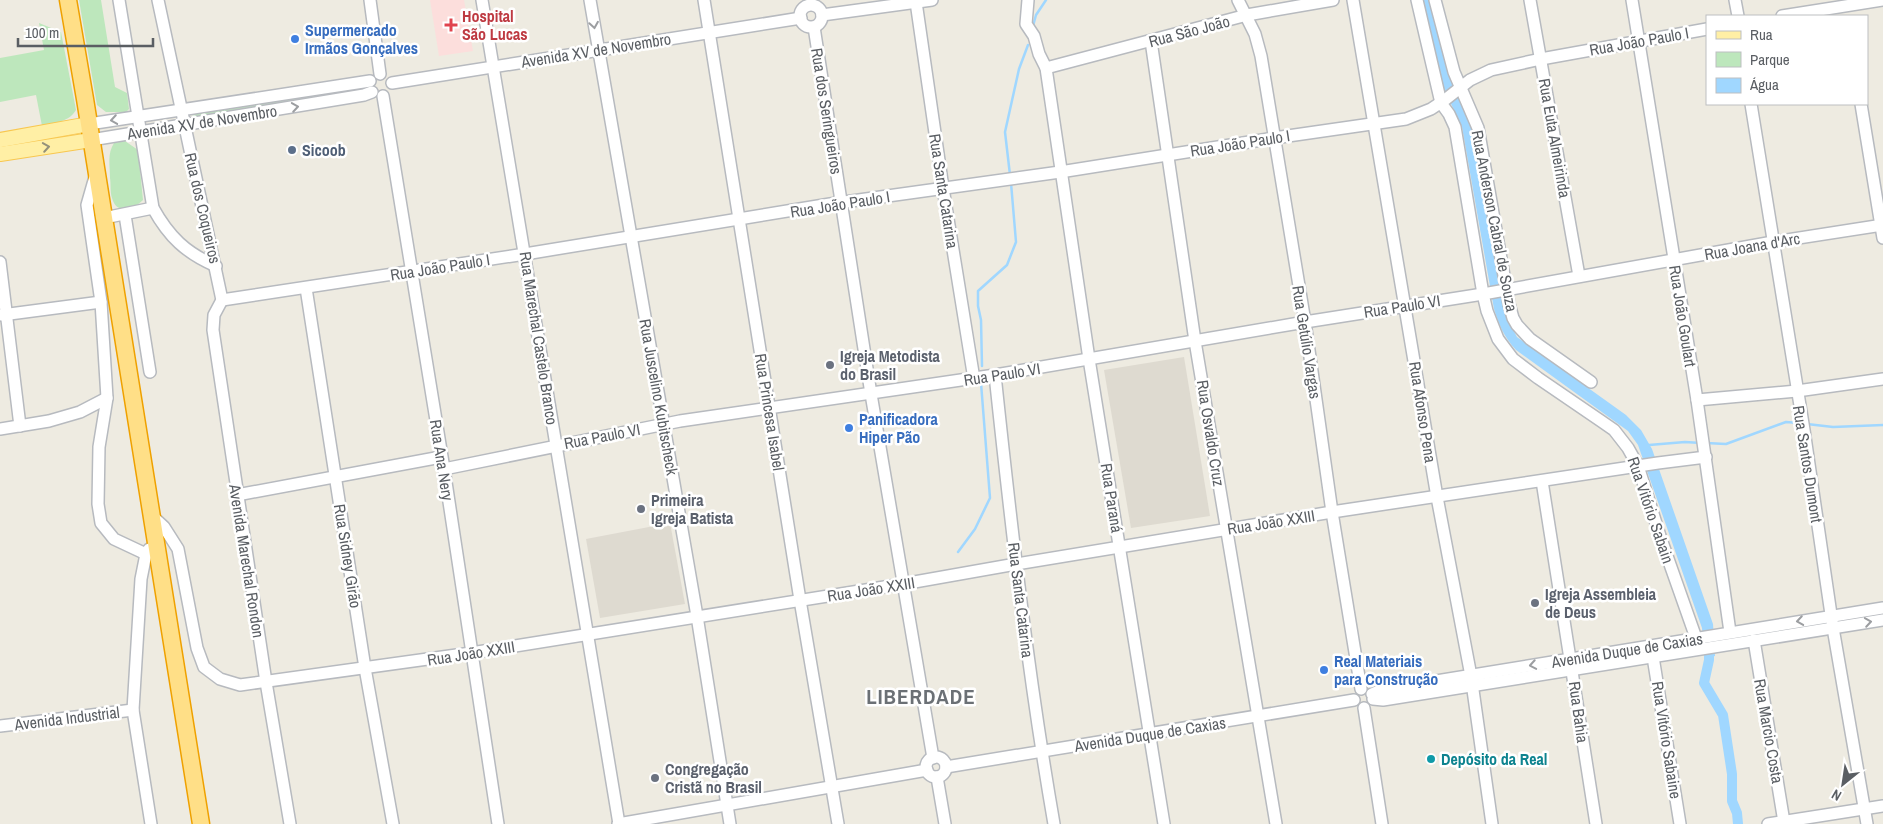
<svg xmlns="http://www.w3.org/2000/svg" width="1883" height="824" viewBox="0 0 1883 824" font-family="'Archivo Narrow',sans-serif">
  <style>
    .education { fill: #dedad0 }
    .medical { fill: #fcdedc }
    .green { fill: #bde7bc }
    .water { fill: #a0d7ff }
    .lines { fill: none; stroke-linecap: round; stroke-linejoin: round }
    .stream { stroke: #a0d7ff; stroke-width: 2.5 }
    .canal { stroke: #a0d7ff; stroke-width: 10 }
    .minor-casing { stroke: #b7babf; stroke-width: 14 }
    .major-casing { stroke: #f8c750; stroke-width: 16 }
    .highway-casing { stroke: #efa100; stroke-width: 19 }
    .minor { stroke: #fff; stroke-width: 11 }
    .major { stroke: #ffefa5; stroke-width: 14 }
    .highway { stroke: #ffdf87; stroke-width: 16 }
    .oneway { stroke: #9c9ea1 }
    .oneway2 { stroke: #94917a }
    .health-dot { fill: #e0444e; stroke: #fff; stroke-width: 2 }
    .shop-dot { fill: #3f7fe0; stroke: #fff; stroke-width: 2 }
    .service-dot { fill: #5c6f8a; stroke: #fff; stroke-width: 2 }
    .worship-dot { fill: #6b7280; stroke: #fff; stroke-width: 2 }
    .culture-dot { fill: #0f9aa8; stroke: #fff; stroke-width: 2 }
    .labels { text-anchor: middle; stroke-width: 5; stroke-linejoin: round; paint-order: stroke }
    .health-label { font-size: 16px; font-weight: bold; fill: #be3a42; stroke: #fff; text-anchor: start }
    .shop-label { font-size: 16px; font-weight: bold; fill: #366cbe; stroke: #fff; text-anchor: start }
    .street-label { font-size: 16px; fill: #5a5e63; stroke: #fff }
    .service-label { font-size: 16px; font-weight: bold; fill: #4e5e75; stroke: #fff; text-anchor: start }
    .worship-label { font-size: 16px; font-weight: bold; fill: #5b616d; stroke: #fff; text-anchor: start }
    .culture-label { font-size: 16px; font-weight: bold; fill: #0d838f; stroke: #fff; text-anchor: start }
    .district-label { font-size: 21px; font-weight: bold; letter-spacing: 1px; fill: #6b7075; stroke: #fff }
  </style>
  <rect width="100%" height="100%" fill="#eeebe1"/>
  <g class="education">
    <path d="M1184 357 1210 516 1131 528 1104 370Z"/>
    <path d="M670 523 685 604 600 618 586 539Z"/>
  </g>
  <path class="medical" d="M430 0H464L473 51 439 56Z"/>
  <g class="green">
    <path d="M79 0H101L115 87 127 93 129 109 126 112H106L97 105Z"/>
    <path d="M39 23 61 32 76 110C69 122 54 123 42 126L36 95 0 102V58L44 50Z"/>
    <path d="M363 86 366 89 363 91 196 117 192 115 194 112Z"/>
    <path d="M125 141 138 150 143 200C134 209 117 216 112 198 110 192 111 184 110 178 110 165 107 154 114 143Z"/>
  </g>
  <path class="water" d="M1421 0H1432L1473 126 1505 314 1517 337 1626 415 1641 430 1652 449 1713 624 1715 656 1705 659 1702 628 1638 445 1628 431 1516 350C1504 337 1499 325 1494 309L1462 127 1444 89Z"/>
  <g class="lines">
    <g class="stream">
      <path d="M1033 26 1036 15 1046 0"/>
      <path d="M1010 175 1005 132 1019 69 1028 45"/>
      <path d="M982 366 981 320 978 306V291L1007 265 1016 242 1011 183"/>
      <path d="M1807 424 1833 427 1883 425"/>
      <path d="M1706 443 1726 444 1786 422 1799 423"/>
      <path d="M1649 445 1685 442 1701 443"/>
      <path d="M958 552 975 529 990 498 981 383"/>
    </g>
    <path class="canal" d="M1709 645V660L1704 683 1723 715 1732 774V801L1737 813 1738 824"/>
    <g class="minor-casing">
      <g id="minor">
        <path d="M119 0 153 208C169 237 186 253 216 266"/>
        <path d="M158 0 222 300"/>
        <path d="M370 0 380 74"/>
        <path d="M482 0 619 824"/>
        <path d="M590 0 697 616 730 824"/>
        <path d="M704 0 800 600 838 824"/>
        <path d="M1028 0 1026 24 1034 36 1039 54 1046 68 1089 359 1164 824"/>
        <path d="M1238 0 1255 34 1261 56 1305 322 1332 512 1361 689"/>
        <path d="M1353 0 1437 497 1471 676 1492 824"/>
        <path d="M1417 0 1441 103 1449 114 1455 127 1483 294 1487 311 1498 339 1513 359 1538 378 1601 421 1614 430 1628 448 1638 466 1660 536 1696 638"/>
        <path d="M1435 0 1454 72 1478 128 1509 304 1513 318 1517 325 1530 339 1591 382"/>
        <path d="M1530 0 1579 276"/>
        <path d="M1632 0 1697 400 1730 632"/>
        <path d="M1735 0 1738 16"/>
        <path d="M916 2 943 188 974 379"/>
        <circle cx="811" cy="16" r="11"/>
        <path d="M822 15 932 0"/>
        <path d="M1782 16 1883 0"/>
        <path d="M814 27 871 394 933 758"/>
        <path d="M1151 41 1195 341 1276 824"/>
        <path d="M1046 68 1247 15 1333 0"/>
        <path d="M392 83 801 18"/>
        <path d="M383 96 444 469 498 824"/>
        <path d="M1751 104 1804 430 1833 628 1867 824"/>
        <path d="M1861 104 1883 238"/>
        <path d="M89 124 370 81"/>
        <path d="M91 140 364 95 372 92"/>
        <path d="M95 177 87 205 101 302 107 398 99 447 98 504 101 523 114 539 146 554"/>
        <path d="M125 215 150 372"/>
        <path d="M104 218 153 208"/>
        <path d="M0 262 20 426"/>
        <path d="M306 288 365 668 393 824"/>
        <path d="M222 300 525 254 830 204 1060 172 1274 138 1406 119 1431 109 1446 99 1470 80 1491 70 1541 59 1707 29"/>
        <path d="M222 300 214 315 213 330 266 682 290 824"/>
        <path d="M2 315 101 302"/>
        <path d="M995 375C1011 525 1028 675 1054 824"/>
        <path d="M1697 400 1797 391 1883 379"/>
        <path d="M0 429 49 421 80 412 107 398"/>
        <path d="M444 469 680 421 995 375 1305 322 1483 294 1773 242 1883 225"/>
        <path d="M1542 481 1596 824"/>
        <path d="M237 495 441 457"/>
        <path d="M151 515 164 527 178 549 197 648 204 667 220 679 240 685 471 653 903 584 1016 564 1332 512 1658 463 1706 457"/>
        <path d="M149 549 146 554 141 579 133 710 151 824"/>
        <path d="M1754 640 1784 822"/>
        <path d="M1653 657 1680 824"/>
        <path d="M1372 694 1381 690 1883 608"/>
        <path d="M1373 699 1383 700 1883 620"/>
        <path d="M1364 708 1382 824"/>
        <path d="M0 726 133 710"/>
        <circle cx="936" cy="767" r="10"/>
        <path d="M946 767 1354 700"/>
        <path d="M937 777 945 824"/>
        <path d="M618 824 927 770"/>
        <path d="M1768 824 1883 806"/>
      </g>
    </g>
    <g class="major-casing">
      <g id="major">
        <path d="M0 140 89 124"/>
        <path d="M0 154 91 140"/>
      </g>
    </g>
    <g class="highway-casing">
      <path id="highway" d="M68 0 85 99 201 824"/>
    </g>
    <use href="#minor" class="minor"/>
    <use href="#major" class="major"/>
    <use href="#highway" class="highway"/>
  </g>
  <defs><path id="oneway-chevron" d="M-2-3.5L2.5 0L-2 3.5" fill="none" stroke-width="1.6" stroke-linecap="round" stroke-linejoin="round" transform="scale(1.25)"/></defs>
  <g class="oneway">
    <use href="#oneway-chevron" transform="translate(594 25) rotate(81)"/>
    <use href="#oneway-chevron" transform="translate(295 107) rotate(-9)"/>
    <use href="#oneway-chevron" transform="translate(114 120) rotate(171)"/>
    <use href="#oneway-chevron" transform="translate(1800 621) rotate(171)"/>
    <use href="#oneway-chevron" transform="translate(1868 622) rotate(-9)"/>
    <use href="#oneway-chevron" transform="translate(1533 665) rotate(170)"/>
  </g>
  <use class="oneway2" href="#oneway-chevron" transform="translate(46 147) rotate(-9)"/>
  <path class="health-dot" d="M448.5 17.5h5v5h5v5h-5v5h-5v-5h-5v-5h5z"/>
  <g class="shop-dot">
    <circle cx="295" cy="39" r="5"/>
    <circle cx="849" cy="428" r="5"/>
    <circle cx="1324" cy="670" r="5"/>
  </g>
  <circle class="service-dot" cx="292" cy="150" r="5"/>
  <g class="worship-dot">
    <circle cx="830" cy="365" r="5"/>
    <circle cx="641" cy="509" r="5"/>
    <circle cx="1535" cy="603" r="5"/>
    <circle cx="655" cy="778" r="5"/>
  </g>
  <circle class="culture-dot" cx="1431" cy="759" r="5"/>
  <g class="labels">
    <g class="health-label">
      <text x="462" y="22">Hospital<tspan x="462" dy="18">São Lucas</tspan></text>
    </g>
    <g class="shop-label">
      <text x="305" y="36">Supermercado<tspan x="305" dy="18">Irmãos Gonçalves</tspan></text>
      <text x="859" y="425">Panificadora<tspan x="859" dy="18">Hiper Pão</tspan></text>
      <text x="1334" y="667">Real Materiais<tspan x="1334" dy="18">para Construção</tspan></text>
    </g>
    <g class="street-label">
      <text transform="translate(1189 31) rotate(-15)" y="6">Rua São João</text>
      <text transform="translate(1639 41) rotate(-10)" y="6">Rua João Paulo I</text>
      <text transform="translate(596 50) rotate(-9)" y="6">Avenida XV de Novembro</text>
      <text transform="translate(827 111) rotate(81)" y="6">Rua dos Seringueiros</text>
      <text transform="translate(202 122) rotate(-9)" y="6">Avenida XV de Novembro</text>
      <text transform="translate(1555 138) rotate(80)" y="6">Rua Euta Almeirinda</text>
      <text transform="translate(1240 143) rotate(-9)" y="6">Rua João Paulo I</text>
      <text transform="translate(944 191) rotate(81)" y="6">Rua Santa Catarina</text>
      <text transform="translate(840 204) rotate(-9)" y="6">Rua João Paulo I</text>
      <text transform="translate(203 208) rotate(77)" y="6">Rua dos Coqueiros</text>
      <text transform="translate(1495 221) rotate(79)" y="6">Rua Anderson Cabral de Souza</text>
      <text transform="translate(1752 246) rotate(-10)" y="6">Rua Joana d'Arc</text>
      <text transform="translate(440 267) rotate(-9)" y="6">Rua João Paulo I</text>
      <text transform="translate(1402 306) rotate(-9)" y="6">Rua Paulo VI</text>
      <text transform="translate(1683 316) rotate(81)" y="6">Rua João Goulart</text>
      <text transform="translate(539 338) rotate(81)" y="6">Rua Marechal Castelo Branco</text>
      <text transform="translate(1307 342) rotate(81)" y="6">Rua Getúlio Vargas</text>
      <text transform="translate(1002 374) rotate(-9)" y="6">Rua Paulo VI</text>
      <text transform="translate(659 397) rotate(80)" y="6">Rua Juscelino Kubitscheck</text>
      <text transform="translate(770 412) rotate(81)" y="6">Rua Princesa Isabel</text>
      <text transform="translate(1423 412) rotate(81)" y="6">Rua Afonso Pena</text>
      <text transform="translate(1211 433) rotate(81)" y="6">Rua Osvaldo Cruz</text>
      <text transform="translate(602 436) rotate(-11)" y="6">Rua Paulo VI</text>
      <text transform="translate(442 460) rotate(81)" y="6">Rua Ana Nery</text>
      <text transform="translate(1808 464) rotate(81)" y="6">Rua Santos Dumont</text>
      <text transform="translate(1112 498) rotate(81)" y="6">Rua Paraná</text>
      <text transform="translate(1651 510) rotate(71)" y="6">Rua Vitório Sabain</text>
      <text transform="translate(1271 522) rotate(-9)" y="6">Rua João XXIII</text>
      <text transform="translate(348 556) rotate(81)" y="6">Rua Sidney Girão</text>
      <text transform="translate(247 561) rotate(81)" y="6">Avenida Marechal Rondon</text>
      <text transform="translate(871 589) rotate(-9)" y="6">Rua João XXIII</text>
      <text transform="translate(1021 600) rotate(83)" y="6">Rua Santa Catarina</text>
      <text transform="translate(1627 650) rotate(-9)" y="6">Avenida Duque de Caxias</text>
      <text transform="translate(471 653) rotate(-9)" y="6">Rua João XXIII</text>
      <text transform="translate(1579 712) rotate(82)" y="6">Rua Bahia</text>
      <text transform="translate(67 718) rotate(-7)" y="6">Avenida Industrial</text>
      <text transform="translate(1769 731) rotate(80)" y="6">Rua Marcio Costa</text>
      <text transform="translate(1150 734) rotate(-9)" y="6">Avenida Duque de Caxias</text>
      <text transform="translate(1667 740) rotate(81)" y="6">Rua Vitório Sabaine</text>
    </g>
    <g class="service-label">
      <text x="302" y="156">Sicoob</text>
    </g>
    <g class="worship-label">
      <text x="840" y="362">Igreja Metodista<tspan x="840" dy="18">do Brasil</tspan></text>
      <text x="651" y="506">Primeira<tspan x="651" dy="18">Igreja Batista</tspan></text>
      <text x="1545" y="600">Igreja Assembleia<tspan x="1545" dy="18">de Deus</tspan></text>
      <text x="665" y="775">Congregação<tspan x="665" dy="18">Cristã no Brasil</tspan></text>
    </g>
    <g class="culture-label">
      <text x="1441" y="765">Depósito da Real</text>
    </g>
    <g class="district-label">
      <text x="921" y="704">LIBERDADE</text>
    </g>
  </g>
  <rect x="1706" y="15" width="162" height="90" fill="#ffffff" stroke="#bdbfc1"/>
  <rect x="1716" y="31" width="25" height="8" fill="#ffefa5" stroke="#bdbfc1"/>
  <text x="1750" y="40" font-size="15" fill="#5a5e63">Rua</text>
  <rect x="1716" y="52" width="25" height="15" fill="#bde7bc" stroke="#bdbfc1"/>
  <text x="1750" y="65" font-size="15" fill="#5a5e63">Parque</text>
  <rect x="1716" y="78" width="25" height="15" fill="#a0d7ff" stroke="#bdbfc1"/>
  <text x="1750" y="90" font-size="15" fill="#5a5e63">Água</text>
  <g transform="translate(1843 784) rotate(210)" stroke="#ffffff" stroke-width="4" paint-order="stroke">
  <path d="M0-4L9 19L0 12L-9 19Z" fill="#5a5e63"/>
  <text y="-8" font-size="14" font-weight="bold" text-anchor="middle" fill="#5a5e63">N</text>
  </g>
  <path d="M18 38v8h135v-8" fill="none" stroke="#5a5e63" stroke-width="2.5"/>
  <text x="25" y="38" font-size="15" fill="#5a5e63" stroke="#ffffff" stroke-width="4" paint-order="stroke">100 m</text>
</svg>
